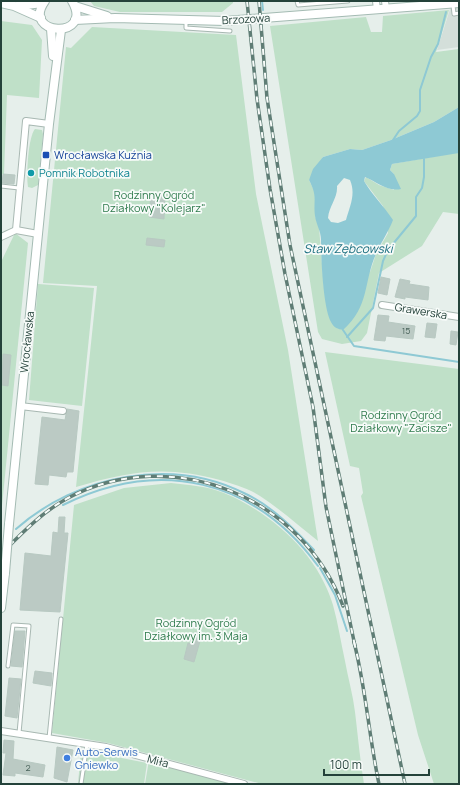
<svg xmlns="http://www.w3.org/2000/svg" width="460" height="785" viewBox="0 0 460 785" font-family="Manrope,sans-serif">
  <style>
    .built { fill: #d4dfda }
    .green { fill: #bfe0c8 }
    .water { fill: #8ec9d4; fill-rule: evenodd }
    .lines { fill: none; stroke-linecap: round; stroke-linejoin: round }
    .stream { stroke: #8ec9d4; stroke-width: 2 }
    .building { fill: #bbcac4; stroke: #b8c9c2 }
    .lane-casing { stroke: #a8b8b2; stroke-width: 5 }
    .street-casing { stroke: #a8b8b2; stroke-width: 8 }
    .secondary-casing { stroke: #a4bbb3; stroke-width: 10 }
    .lane { stroke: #fff; stroke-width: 3 }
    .street { stroke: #fff; stroke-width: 6 }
    .secondary { stroke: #fff; stroke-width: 8 }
    .rail-casing { stroke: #5f7d75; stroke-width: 3.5 }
    .rail { stroke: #f7fbf9; stroke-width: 2; stroke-dasharray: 6; stroke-linecap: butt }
    .secondary-bridge-casing { stroke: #a4bbb3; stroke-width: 10; stroke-linecap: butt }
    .secondary-bridge { stroke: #fff; stroke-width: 8 }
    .transit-dot { fill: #1a4fb4; stroke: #f7fbf9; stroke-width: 1.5 }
    .culture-dot { fill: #0f9aa8; stroke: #f7fbf9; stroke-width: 1.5 }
    .shop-dot { fill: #3f7fe0; stroke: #f7fbf9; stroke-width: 1.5 }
    .labels { text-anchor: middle; stroke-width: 3.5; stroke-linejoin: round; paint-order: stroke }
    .number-label { font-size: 9px; fill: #4a645c }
    .street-label { font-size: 11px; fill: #24423a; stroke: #f7fbf9 }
    .transit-label { font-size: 11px; fill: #164399; stroke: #f7fbf9; text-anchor: start }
    .culture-label { font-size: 11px; fill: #0d838f; stroke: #f7fbf9; text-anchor: start }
    .park-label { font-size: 11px; fill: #2d7a4b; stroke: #f7fbf9 }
    .shop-label { font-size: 11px; fill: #366cbe; stroke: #f7fbf9; text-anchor: start }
    .water-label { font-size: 12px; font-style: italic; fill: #1c6f80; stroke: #f7fbf9 }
  </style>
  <rect width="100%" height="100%" fill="#e6efeb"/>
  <path class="built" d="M459 5V47L437 50 451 6Z"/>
  <g class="green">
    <path d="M90 1H233V3L222 12H120L94 6Z"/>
    <path d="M449 10 436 52 459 49V107L434 122 391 140 362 150 350 149 323 157 309 180 315 192V216L319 227 324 288 370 272 376 254 388 233 383 206 364 181 366 177 379 185 394 190V174L390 170 392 164 459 152V214L443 212 422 246 379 273 367 333 361 341 342 344 322 339 318 332 270 26 366 17 371 32H382L383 16Z"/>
    <path d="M1 21 32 25 42 40 39 98 7 95 4 174H1Z"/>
    <path d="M92 27 236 35 256 194 288 350 318 541C299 526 280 509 260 496 248 488 233 484 220 480 166 465 129 471 76 487L97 286 43 283 66 47 71 48Z"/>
    <path d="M35 129 42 130 43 134 38 185 32 188 28 187C26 176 28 137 35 129Z"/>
    <path d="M15 233 28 243 1 516V262Z"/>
    <path d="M38 284 94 288 82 406 29 400Z"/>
    <path d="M325 352 459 369V784H434L418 735 361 496 363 493 359 468 350 466Z"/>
    <path d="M171 483C189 485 207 486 224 493 272 513 318 554 333 605 338 623 341 643 345 661 348 678 353 695 355 712 358 737 360 759 364 784H262L108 743 52 733 74 505 124 488Z"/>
    <path d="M81 750 147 763 144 784H78Z"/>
    <path d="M149 760 236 784H145Z"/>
  </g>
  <path class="water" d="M459 107V153L392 164 390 170 394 174 401 189C388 192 377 182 365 177L364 181C372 195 384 206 393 220 388 233 381 242 376 254 363 283 370 306 343 330 338 329 334 328 331 322 323 307 321 258 321 240 321 231 316 224 315 216 313 200 318 197 309 180L313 169 323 157 350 149 362 150 391 140 434 122ZM344 178 350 180C356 194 350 206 346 220L338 223 331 222 328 218C329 206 338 198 337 186Z"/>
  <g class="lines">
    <g class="stream">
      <path d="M262 1 263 10"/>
      <path d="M393 140 399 131 417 116 420 111V90L431 57 438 44 446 12"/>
      <path d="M343 330 354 346 459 362"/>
      <path d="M347 337 373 308 383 261 388 250 416 216V197L422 188 424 177V159"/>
      <path d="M63 505C160 457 254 479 318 566"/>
      <path d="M16 529C77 475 172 456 246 494 273 507 294 529 314 550"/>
      <path d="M320 568 335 595 347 631"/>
    </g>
  </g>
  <g class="building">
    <path d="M3 174 15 175 14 184 2 183Z"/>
    <path d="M151 194 165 195 164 219 149 217Z"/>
    <path d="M147 238 165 240 164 247 146 245Z"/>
    <path d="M381 277 390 279 387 295 378 293Z"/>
    <path d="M400 279 410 281 409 284 429 287 428 300 405 297V299L395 297Z"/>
    <path d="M378 315 389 316 388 322 415 326 413 339 386 336 385 341 374 340Z"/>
    <path d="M427 323 437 324 435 338 425 337Z"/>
    <path d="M451 331 458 332 456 345 450 344Z"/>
    <path d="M3 354 11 355 8 386 2 385Z"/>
    <path d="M67 409 79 411 73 472H67L66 477 49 475 48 485 35 484 42 417 65 420Z"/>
    <path d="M59 517H65L64 533H68L60 612 20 610 25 553 51 556 53 532 58 533Z"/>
    <path d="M15 631H25L22 667 11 666Z"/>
    <path d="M195 632 202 634 194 662 184 659 188 643 192 644Z"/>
    <path d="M35 671 52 673 51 686 33 683Z"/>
    <path d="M9 678 21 679 17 718 5 716Z"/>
    <path d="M4 740 14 741 13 759 45 765 43 777 15 773V776L3 775 6 753H3Z"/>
    <path d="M57 747 73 750 67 782 54 778Z"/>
  </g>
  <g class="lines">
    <g class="lane-casing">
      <g id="lane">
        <path d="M297 1 298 5 348 1"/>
        <path d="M453 5 454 14 459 13"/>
        <path d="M186 21V28L230 31"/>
        <path d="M1 186 19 188"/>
        <path d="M8 666 13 625 29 626 19 733"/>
        <path d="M49 738 61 619"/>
        <path d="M81 784 87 744"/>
      </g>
    </g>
    <g class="street-casing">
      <g id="street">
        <path d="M376 1 377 10"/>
        <path d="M385 1 386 9"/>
        <path d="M38 234 16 230 26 121 49 124"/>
        <path d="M1 237 16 230"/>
        <path d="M382 305 459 317"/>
        <path d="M20 406 63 411"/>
        <path d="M1 731 106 747 244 784"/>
      </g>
    </g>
    <g class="secondary-casing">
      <g id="secondary">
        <path d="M45 1C20 36 95 40 72 1"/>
        <path d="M1 3 14 6 41 18"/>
        <path d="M17 6 43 3"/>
        <path d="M75 6 107 16"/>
        <path d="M75 20 115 18 225 21 459 3"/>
        <path d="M51 29 53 56"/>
        <path d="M9 524 49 124 61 30"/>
        <path d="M1 608 5 573"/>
      </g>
    </g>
    <use href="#lane" class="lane"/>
    <use href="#street" class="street"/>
    <use href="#secondary" class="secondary"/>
    <g class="rail-casing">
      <g id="rail">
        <path d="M247 1 257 99 270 189 285 274 313 407 326 507 355 646"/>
        <path d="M259 1 267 98 290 245 405 784"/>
        <path d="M1 554C22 533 42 512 68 498 173 443 302 497 343 606"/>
        <path d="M354 642C366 689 369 737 379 784"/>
      </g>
    </g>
    <use href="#rail" class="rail"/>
    <g class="secondary-bridge-casing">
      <path id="secondary-bridge" d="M5 573 9 524"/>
    </g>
    <use href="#secondary-bridge" class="secondary-bridge"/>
  </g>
  <rect class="transit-dot" x="42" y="151" width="8" height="8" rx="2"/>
  <circle class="culture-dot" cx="31" cy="173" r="4"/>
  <circle class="shop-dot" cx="67" cy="758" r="4"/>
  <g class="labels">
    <g class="number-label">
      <text x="406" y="334">15</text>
      <text x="28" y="771">2</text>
    </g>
    <g class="street-label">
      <text transform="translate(246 19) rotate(-3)" y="4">Brzozowa</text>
      <text transform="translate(421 311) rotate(9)" y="4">Grawerska</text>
      <text transform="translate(27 342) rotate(-84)" y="4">Wrocławska</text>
      <text transform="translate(158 761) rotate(15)" y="4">Miła</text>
    </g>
    <g class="transit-label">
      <text x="54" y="159">Wrocławska Kuźnia</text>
    </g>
    <g class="culture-label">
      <text x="39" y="177">Pomnik Robotnika</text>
    </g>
    <g class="park-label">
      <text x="154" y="199">Rodzinny Ogród<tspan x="154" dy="13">Działkowy "Kolejarz"</tspan></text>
      <text x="401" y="419">Rodzinny Ogród<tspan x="401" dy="13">Działkowy "Zacisze"</tspan></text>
      <text x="196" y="627">Rodzinny Ogród<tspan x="196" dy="13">Działkowy im. 3 Maja</tspan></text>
    </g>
    <g class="shop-label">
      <text x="75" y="756">Auto-Serwis<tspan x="75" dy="13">Gniewko</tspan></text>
    </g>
    <g class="water-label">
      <text x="348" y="253">Staw Zębcowski</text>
    </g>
  </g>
  <rect width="460" height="785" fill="none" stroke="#24423a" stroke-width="4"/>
  <path d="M324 769v6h105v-6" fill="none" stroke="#24423a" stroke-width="2"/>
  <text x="330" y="769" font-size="12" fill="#24423a" stroke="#f7fbf9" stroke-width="3" paint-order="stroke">100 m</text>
</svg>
